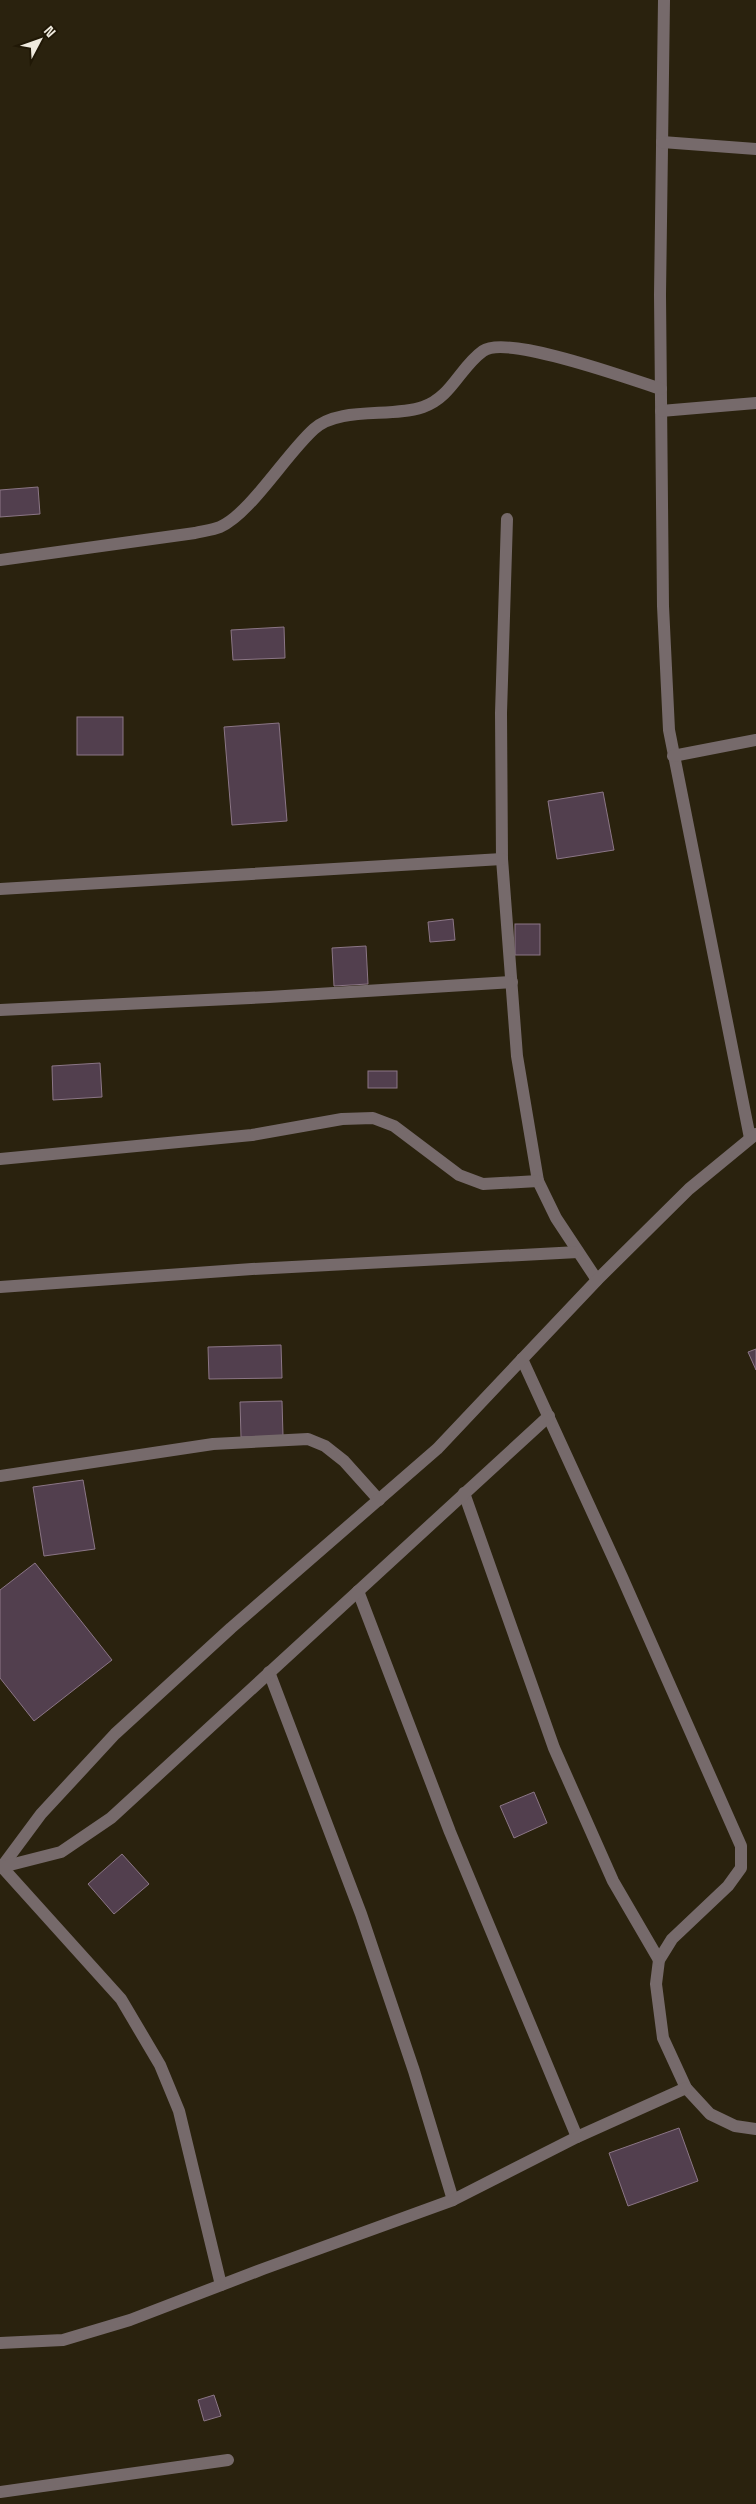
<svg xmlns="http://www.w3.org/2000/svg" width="756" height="2504" viewBox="0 0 756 2504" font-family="'Space Grotesk',sans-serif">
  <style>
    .building { fill: #523f4e; stroke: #8b7686 }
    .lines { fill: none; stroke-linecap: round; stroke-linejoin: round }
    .minor { stroke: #766a6b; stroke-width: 12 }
  </style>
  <rect width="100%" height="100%" fill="#2a220e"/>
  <g class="building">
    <path d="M38 487 40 514 0 517V490Z"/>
    <path d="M284 627 285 658 233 660 231 630Z"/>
    <rect x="77" y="717" width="46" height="38"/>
    <path d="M279 723 287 821 232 825 224 727Z"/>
    <path d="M603 792 614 850 557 859 548 801Z"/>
    <path d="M453 919 455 940 430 942 428 922Z"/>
    <rect x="515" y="924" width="25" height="31"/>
    <path d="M366 946 368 984 334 986 332 948Z"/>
    <path d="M100 1063 102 1097 53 1100 52 1066Z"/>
    <rect x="368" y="1071" width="29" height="17"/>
    <path d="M281 1345 282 1378 209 1379 208 1347Z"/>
    <path d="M756 1349V1370L748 1352Z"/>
    <path d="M282 1401 283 1436 241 1437 240 1402Z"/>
    <path d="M83 1480 95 1549 44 1556 33 1487Z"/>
    <path d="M35 1563 112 1660 34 1721 0 1678V1590Z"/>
    <path d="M534 1792 547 1823 514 1838 500 1806Z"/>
    <path d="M122 1854 149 1884 114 1914 88 1884Z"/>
    <path d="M679 2128 698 2181 628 2206 609 2153Z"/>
    <path d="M214 2395 221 2416 204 2421 198 2400Z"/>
  </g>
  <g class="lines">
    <g class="minor">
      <path d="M664 0 660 295 663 606 669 730 750 1138"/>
      <path d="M662 142 756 149"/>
      <path d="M661 411 756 403"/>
      <path d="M507 519 501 713 502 859 517 1056 538 1181 556 1218 597 1280"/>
      <path d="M0 560 195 533C203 531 213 530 220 527 250 514 286 454 314 429 340 406 391 418 423 407 452 397 460 367 483 351 507 334 630 379 661 389"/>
      <path d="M673 756 756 740"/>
      <path d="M0 889 502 859"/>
      <path d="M0 1010 269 997 512 982"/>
      <path d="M0 1159 252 1135 342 1119 373 1118 394 1126 459 1175 483 1184 538 1181"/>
      <path d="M0 1287 252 1269 578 1252"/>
      <path d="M522 1359 622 1577 741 1846V1868L728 1886 672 1939 659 1960 656 1984 663 2038 686 2088 710 2114 735 2126 756 2129"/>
      <path d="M0 1476 213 1444 308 1439 325 1446 344 1461 379 1500"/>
      <path d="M464 1493 554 1748 613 1881 659 1960"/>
      <path d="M358 1591 450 1832 577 2137"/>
      <path d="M269 1672 361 1914 414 2071 453 2200"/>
      <path d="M1 1868 41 1814 115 1734 231 1628 437 1449 597 1280 689 1189 756 1134"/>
      <path d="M221 2285 179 2111 160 2065 121 1999 2 1867 61 1852 111 1818 549 1416"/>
      <path d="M0 2343 63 2340 130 2320 263 2269 453 2200 577 2137 686 2088"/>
      <path d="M0 2492 228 2460"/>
    </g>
  </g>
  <g transform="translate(40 40) rotate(49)" stroke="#201806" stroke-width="4" paint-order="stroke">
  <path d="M0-4L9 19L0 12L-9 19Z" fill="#efeade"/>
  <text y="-8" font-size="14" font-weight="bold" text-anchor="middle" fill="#efeade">N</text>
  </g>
</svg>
